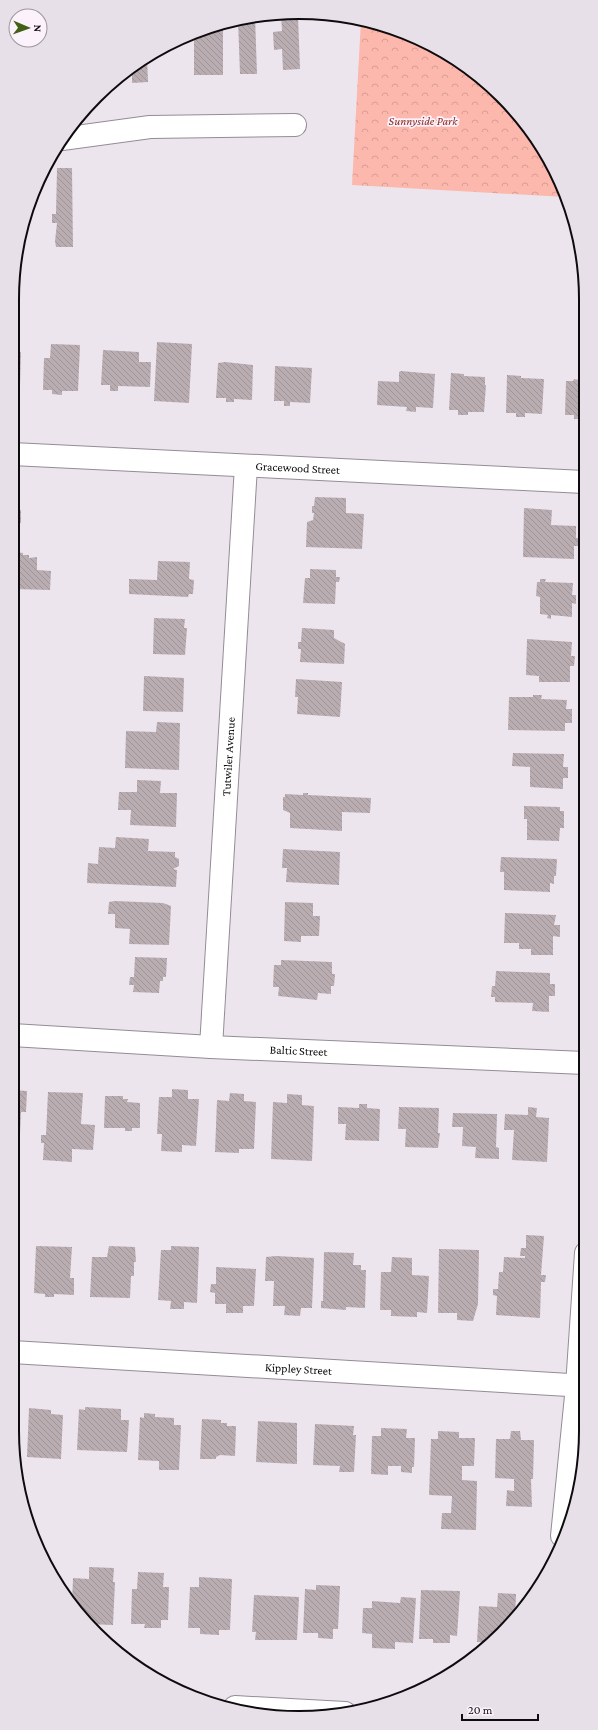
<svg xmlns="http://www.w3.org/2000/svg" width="598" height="1730" viewBox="0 0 598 1730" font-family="'Crimson Pro',serif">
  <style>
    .park { fill: url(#park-crowns) }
    .building { fill: url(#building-back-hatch) }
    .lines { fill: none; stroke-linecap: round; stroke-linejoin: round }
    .minor-casing { stroke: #948c95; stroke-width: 24 }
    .tertiary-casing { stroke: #948c95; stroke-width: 24 }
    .minor { stroke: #fff; stroke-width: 22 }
    .tertiary { stroke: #fff; stroke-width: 22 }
    .labels { text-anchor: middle; stroke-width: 3.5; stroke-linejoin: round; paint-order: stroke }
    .park-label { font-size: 12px; font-style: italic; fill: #8b281e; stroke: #fbf2fb }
    .street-label { font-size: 12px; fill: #0e0b0e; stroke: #fbf2fb }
    .rim { fill: none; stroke: #0e0b0e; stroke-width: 2 }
  </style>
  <defs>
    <pattern id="park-crowns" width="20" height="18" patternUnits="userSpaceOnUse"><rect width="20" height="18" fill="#fdb8ad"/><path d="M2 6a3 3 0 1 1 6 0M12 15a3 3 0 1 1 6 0" fill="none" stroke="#d89d94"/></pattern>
    <pattern id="building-back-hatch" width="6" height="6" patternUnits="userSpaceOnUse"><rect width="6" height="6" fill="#baadb1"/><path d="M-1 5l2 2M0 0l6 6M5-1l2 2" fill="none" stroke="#9f9497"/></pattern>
  </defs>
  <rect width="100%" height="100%" fill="#ede5ee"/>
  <path class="park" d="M361 20 373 22 443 51 515 110 557 172 564 197 352 185Z"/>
  <g class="building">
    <path d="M310 13V15L298 16 300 69 283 70 282 49 274 50 273 32 282 31 281 14Z"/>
    <path d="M255 16 257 74H240L238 20Z"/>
    <path d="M223 24V75H194V33L207 27Z"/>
    <path d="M147 56 148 82 132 83V68Z"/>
    <path d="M57 168H72L73 247H56L55 241 57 223H52V214H56Z"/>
    <path d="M157 342 192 344 189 403 154 401Z"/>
    <path d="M51 344 80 345 78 391H62V395L52 394V390H43L44 358H50Z"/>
    <path d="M103 350 139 352V362H151L150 387 118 386V391H110V385H101Z"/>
    <path d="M12 352H21L20 387H12Z"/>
    <path d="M225 362 253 365 252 400 234 399V402H226V398H216L218 363Z"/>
    <path d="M275 366 312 368 310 403 290 402V406H284V401H274Z"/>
    <path d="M401 371 435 374 433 408 416 407V412L406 411 407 407 377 405 378 381 399 382V372Z"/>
    <path d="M451 373 464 374V376L485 377V385H486L484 412H468V415H458V410H449Z"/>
    <path d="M507 375 521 376V378L544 379 542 414 525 413V417H516V413H506Z"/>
    <path d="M574 379 584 381 583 419H574V415H565L566 381H573Z"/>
    <path d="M12 497H15L14 510H21V523H14L13 531Z"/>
    <path d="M315 497 346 498V513L364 514 362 549 306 547 307 522 313 520 314 513H312V506H314Z"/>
    <path d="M524 508 552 510 551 525 576 526V538H580V546H574V559L523 557Z"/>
    <path d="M17 552 23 553V555H29V558L37 557V570L51 571 50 590 12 589V554H17Z"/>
    <path d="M158 561 190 562 189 579 194 580 193 594H189L188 597 129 594V579L157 580Z"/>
    <path d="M310 569 336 570V577H340L339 582H336L335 604 303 603 305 578H310Z"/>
    <path d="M540 579H546L545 582 573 583 572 595H576V604L572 603V617L551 615V619L547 618 548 615 540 614V597L536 596 537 582H540Z"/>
    <path d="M154 618 185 619 184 628H187L185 655 153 654Z"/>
    <path d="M302 628 334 630V638L345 644 344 664 300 662 301 649H298V642H301Z"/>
    <path d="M527 639 572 642 571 656H575L574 666H570V682H539V676L526 675Z"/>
    <path d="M144 676 184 678 183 712 143 711Z"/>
    <path d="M296 679 342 682 340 717 297 714 298 697H295Z"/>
    <path d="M533 695H542L541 699 567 700 566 709H572V723H565V731L508 730 509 697H533Z"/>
    <path d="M157 722 180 723 179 770 125 768 126 731 156 732Z"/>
    <path d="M513 753 564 754 563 767H568V778H563V789L530 787V767L512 766Z"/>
    <path d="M137 780 161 781 160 793H177L176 827 130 825 131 810H118L119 792H137Z"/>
    <path d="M303 793H308V795L371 798 370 813 342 812V831L290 828V813L283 810V797H285V794L303 795Z"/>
    <path d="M524 806 560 807V811H564V828H560L559 841 527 840V819H524Z"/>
    <path d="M116 837 149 839 148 851 175 852V857L179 859V866L173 869 177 870 176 887 87 883 88 863 98 864 99 847 115 848Z"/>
    <path d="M283 849 340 852 339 885 286 882 287 868H282Z"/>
    <path d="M501 857 557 859 556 876H554V884L550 883V892L504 890V872H500Z"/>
    <path d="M115 901 163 903 171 906 169 945 129 944 130 929 115 928V914H108L109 902Z"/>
    <path d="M285 902 313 903V916H320L319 936H301V942L284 941Z"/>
    <path d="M505 913 556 915 554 925H560V937L553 936V955H531V949H519V943H504Z"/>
    <path d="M135 957 167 958 166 977H163V981H160L159 993 133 992 134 985H129L130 977H134Z"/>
    <path d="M281 960 332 962V974H335L334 986H331V994L318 993 317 1000 278 996 279 987H273L274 965H281Z"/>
    <path d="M496 971 550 973V984H555V996H549V1012L532 1011 533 1003 495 1002V997H491L492 986H495Z"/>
    <path d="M172 1089 188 1090V1099H199L196 1146 182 1145V1152L161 1151 162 1134H157L159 1097H172Z"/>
    <path d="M12 1090 27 1091 26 1112H21L20 1135H12Z"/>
    <path d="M48 1092 83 1093 81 1124 95 1125 93 1150 72 1149V1162L43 1160 44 1143H41V1135H46Z"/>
    <path d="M230 1093 244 1094V1101L256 1102 254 1149H239V1153L215 1152 217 1100 229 1101Z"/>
    <path d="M287 1094 302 1095V1105L314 1106 312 1161 271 1159 273 1102 287 1103Z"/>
    <path d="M105 1096H123V1099H128L127 1102 140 1103V1128H132V1131H125V1128H104Z"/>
    <path d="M359 1104H367V1108L380 1109 379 1141 345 1140 346 1124H338V1107L359 1108Z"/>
    <path d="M399 1107 439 1108 438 1133H440L438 1148 405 1147 406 1129H398Z"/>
    <path d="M528 1107 537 1108 536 1117 549 1118 547 1162 512 1160 514 1130H504L505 1114 528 1115Z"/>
    <path d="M453 1113 497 1114 496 1147 499 1148V1159L475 1158 476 1147 462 1146 463 1127H452Z"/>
    <path d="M526 1235 544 1236 541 1275H546L545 1282H541L540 1318 496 1315 497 1296 493 1295V1289H498L499 1272H503L504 1257 525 1258V1256H520L521 1248H526Z"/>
    <path d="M36 1246 72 1247 70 1278H74V1295L54 1294V1297H45V1294L34 1293Z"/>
    <path d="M109 1246 135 1247 136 1262H134V1276H131L130 1298 90 1297 92 1257H107Z"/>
    <path d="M171 1246 199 1247 197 1303 184 1302V1309H170L171 1301 158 1300 161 1250H171Z"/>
    <path d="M439 1249 479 1250 478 1304 473 1321 457 1320V1313H438Z"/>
    <path d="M324 1252 354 1253 353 1265H361V1270H366L365 1308 346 1307V1310L321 1308V1301H323Z"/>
    <path d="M276 1256 314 1258 312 1308H301L300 1316 284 1315 285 1306H273L274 1281H265L266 1257Z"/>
    <path d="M392 1257 412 1258V1275L429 1276 427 1313 417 1312V1317L391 1316V1310H380L381 1272H391Z"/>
    <path d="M216 1267 256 1269 254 1306H243V1313H226V1304H215V1293L210 1292 211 1284H216Z"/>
    <path d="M85 1407 121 1409V1420H129L127 1452 77 1450 79 1409 85 1410Z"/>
    <path d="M29 1408 51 1410V1414L63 1415 61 1459 27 1457Z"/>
    <path d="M144 1413 155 1414V1417L174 1418V1425H181L179 1470H159V1461L138 1460 140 1417 144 1418Z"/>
    <path d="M202 1419 221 1420V1423H227V1426H236L235 1456 220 1455 216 1457V1459H200Z"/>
    <path d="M258 1421 297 1423V1464L256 1462Z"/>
    <path d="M315 1424 354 1426 353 1435H356L354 1472H339L340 1466 313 1465Z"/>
    <path d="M381 1428 407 1429 406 1438H415L414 1467H412V1473L401 1472V1466H388V1475L371 1474 372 1436H381Z"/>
    <path d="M438 1431 459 1432V1438H475L474 1466H462V1480L477 1481 476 1530 441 1529 442 1513H451L452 1496 429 1495 431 1439H438Z"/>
    <path d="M511 1431H520L521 1440H534L533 1479H531L532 1507 506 1506 507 1490 514 1491V1479L495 1478 496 1439H510Z"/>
    <path d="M89 1567 114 1568 113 1582H115L113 1625 87 1624 72 1602 73 1578 89 1579Z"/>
    <path d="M138 1572 164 1573 163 1587H169L168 1620H161V1628H144L145 1624H131L132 1589H137Z"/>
    <path d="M199 1577 232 1579 230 1630H219V1635L200 1634V1628H188L190 1587H199Z"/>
    <path d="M316 1585 340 1586 338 1629H333V1639L318 1638V1633H303L305 1589 316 1590Z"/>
    <path d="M421 1590 460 1591 457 1636 450 1635V1643H433V1639H419Z"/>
    <path d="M498 1593 516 1594 515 1618 502 1634 492 1642H477L479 1606 497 1607Z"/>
    <path d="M254 1595 299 1597 297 1640H255L256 1632H252Z"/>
    <path d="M401 1597 416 1598 413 1643 395 1642V1649L372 1648V1634L362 1633 363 1608H372V1601L400 1603Z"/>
  </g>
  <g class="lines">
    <g class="minor-casing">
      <g id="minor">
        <path d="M62 139 150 127 295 125"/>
        <path id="s1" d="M12 454 584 482"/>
        <path id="s2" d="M12 1035 211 1047 585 1063"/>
        <path id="s3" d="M211 1047 246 466"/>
        <path id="s4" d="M12 1352 586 1386"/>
        <path d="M562 1536 577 1386 586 1253"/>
      </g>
    </g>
    <g class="tertiary-casing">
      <path id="tertiary" d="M235 1707 345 1713"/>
    </g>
    <use href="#minor" class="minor"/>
    <use href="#tertiary" class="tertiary"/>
  </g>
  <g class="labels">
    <g class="park-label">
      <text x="423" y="125">Sunnyside Park</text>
    </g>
    <g class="street-label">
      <text dy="4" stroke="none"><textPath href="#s1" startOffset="286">Gracewood Street</textPath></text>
      <text dy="4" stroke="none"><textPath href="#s3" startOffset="291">Tutwiler Avenue</textPath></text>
      <text dy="4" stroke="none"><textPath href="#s2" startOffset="287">Baltic Street</textPath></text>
      <text dy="4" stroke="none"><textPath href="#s4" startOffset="287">Kippley Street</textPath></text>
    </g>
  </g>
  <path d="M0 0H598V1730H0ZM299 19H299A280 280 0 0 1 579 299V1431A280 280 0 0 1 299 1711H299A280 280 0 0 1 19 1431V299A280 280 0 0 1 299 19Z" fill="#e8e0e8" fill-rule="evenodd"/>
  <path class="rim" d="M299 19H299A280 280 0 0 1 579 299V1431A280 280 0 0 1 299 1711H299A280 280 0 0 1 19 1431V299A280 280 0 0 1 299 19Z"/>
  <g transform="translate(28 28) rotate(92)"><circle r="19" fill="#fbf2fb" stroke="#9c969c"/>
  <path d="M0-3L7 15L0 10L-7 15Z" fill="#426114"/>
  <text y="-6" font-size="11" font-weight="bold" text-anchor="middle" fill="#0e0b0e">N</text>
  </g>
  <path d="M462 1714v6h76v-6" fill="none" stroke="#0e0b0e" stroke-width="2"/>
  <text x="468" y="1714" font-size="12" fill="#0e0b0e" stroke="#fbf2fb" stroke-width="3" paint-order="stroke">20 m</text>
</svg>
